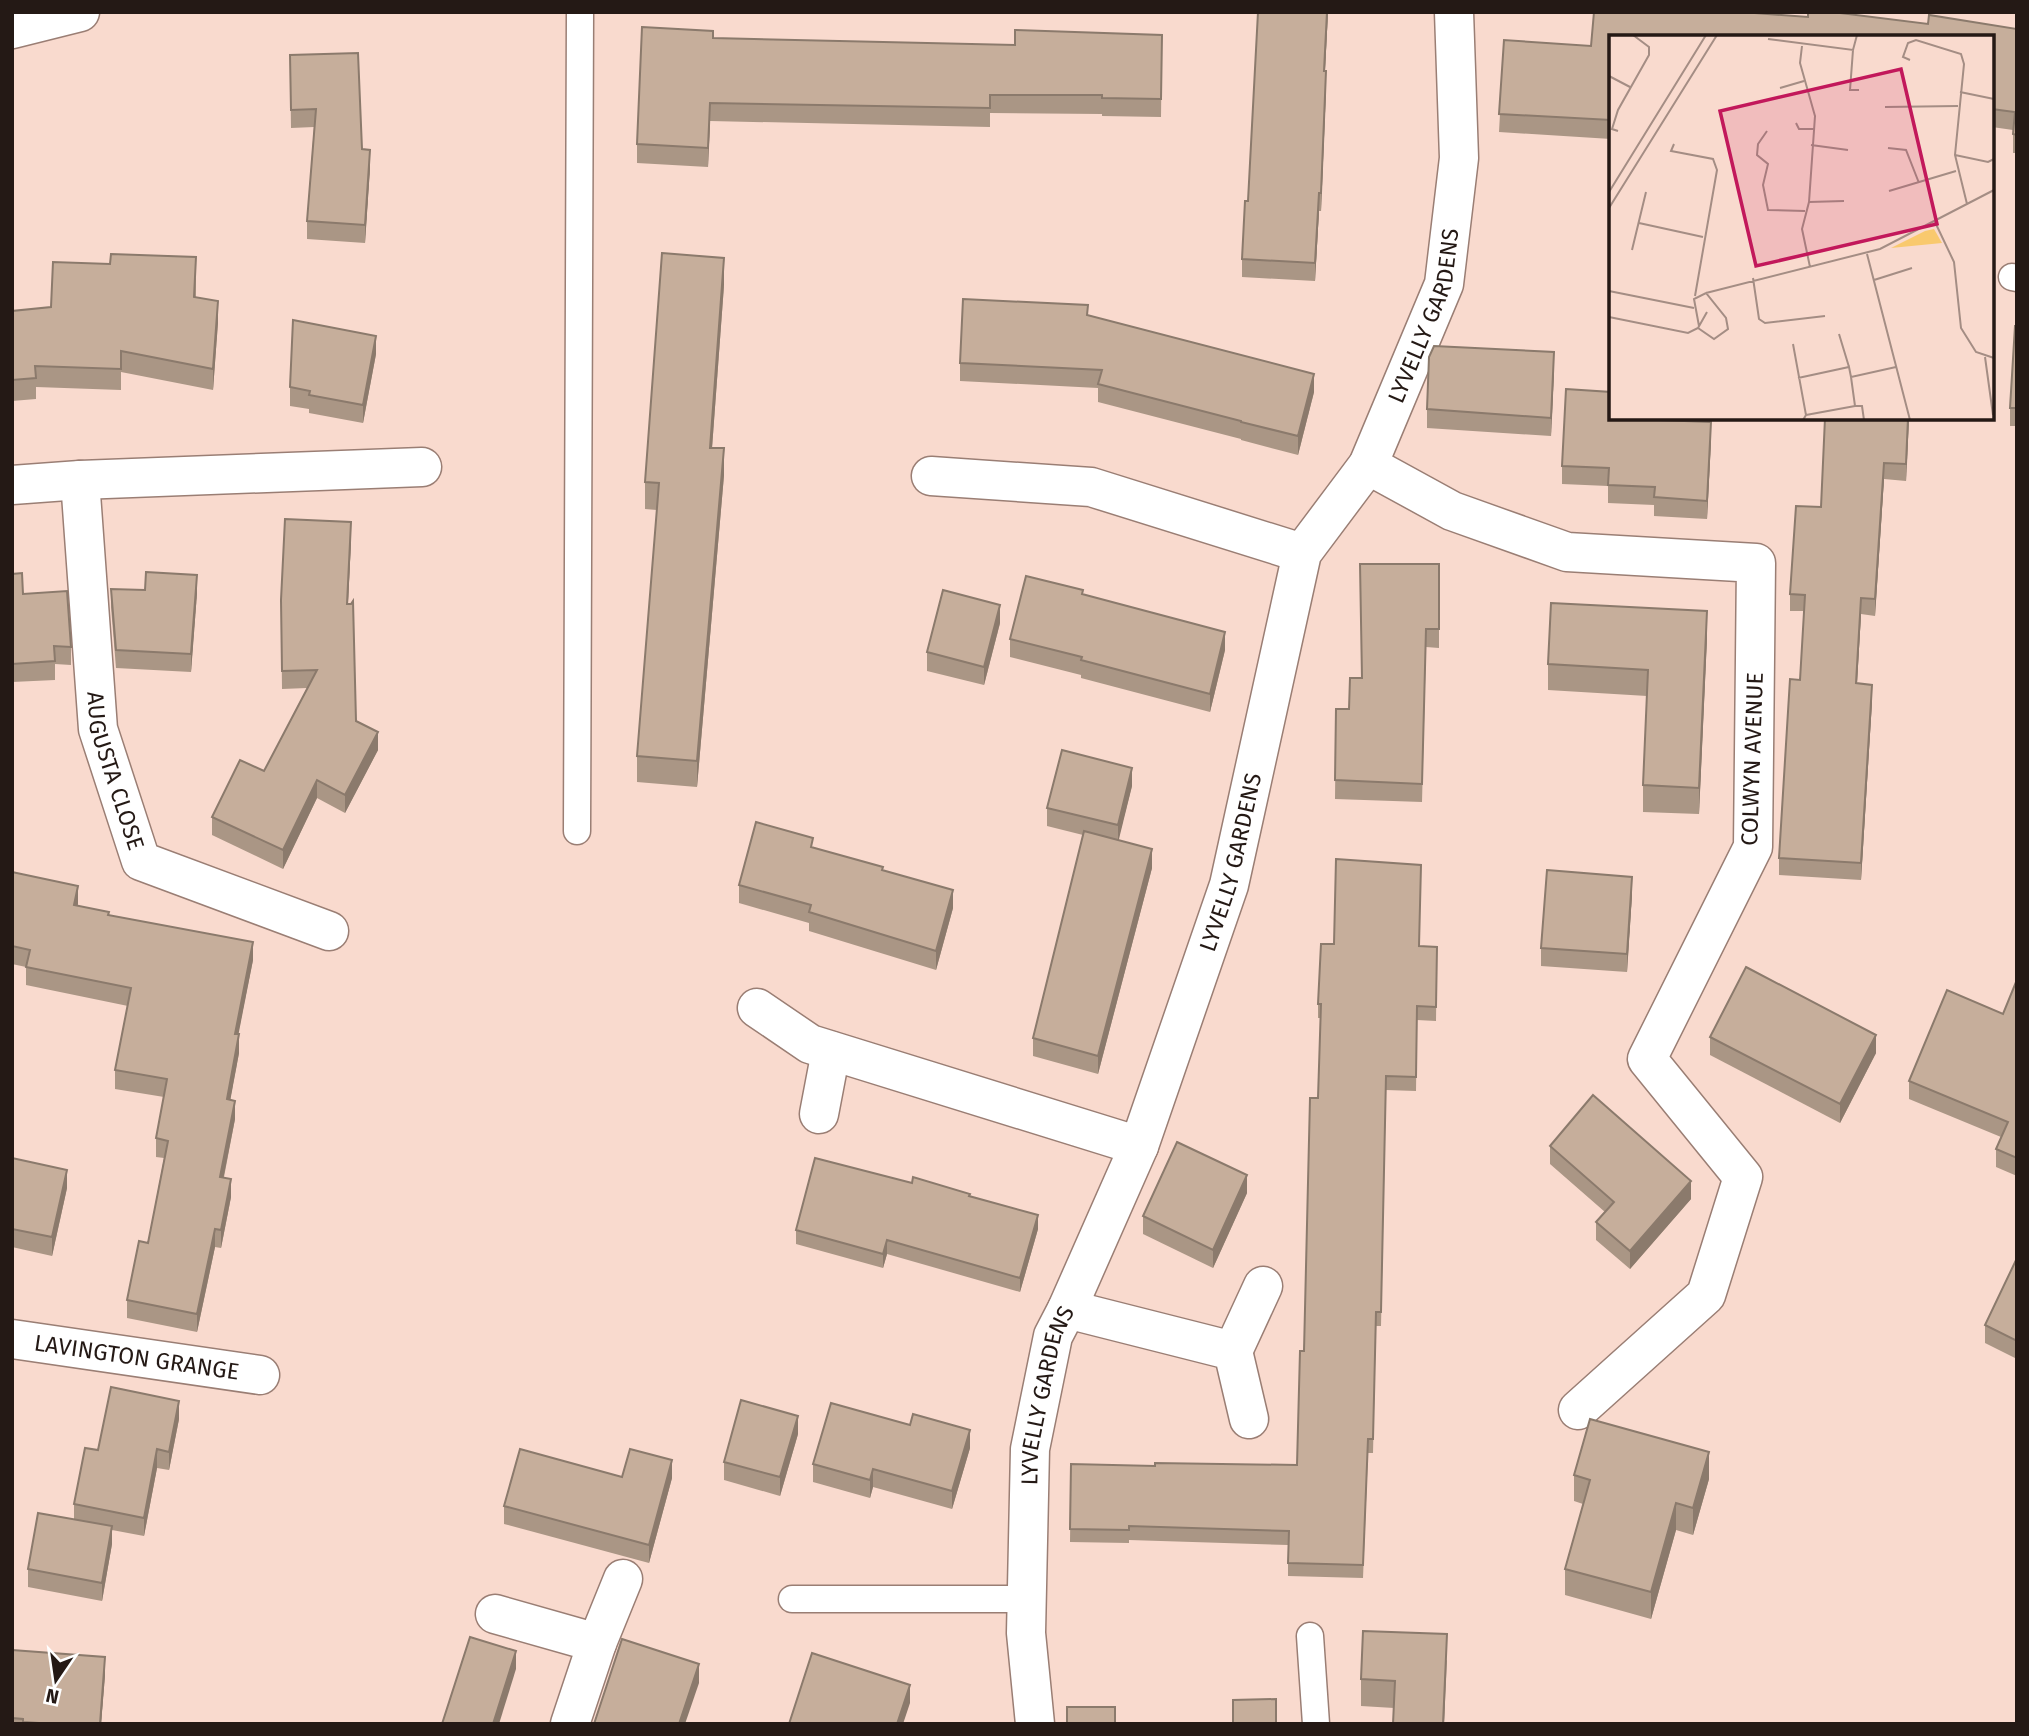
<svg xmlns="http://www.w3.org/2000/svg" width="2029" height="1736" viewBox="0 0 2029 1736" font-family="'Fira Sans',sans-serif">
  <style>
    .lines { fill: none; stroke-linecap: round; stroke-linejoin: round }
    .lane-casing { stroke: #9a7e74; stroke-width: 29 }
    .street-casing { stroke: #9a7e74; stroke-width: 41 }
    .secondary-casing { stroke: #9a7e74; stroke-width: 41 }
    .lane { stroke: #fff; stroke-width: 26 }
    .street { stroke: #fff; stroke-width: 38 }
    .secondary { stroke: #fff; stroke-width: 38 }
    .wall { fill: #aa9685 }
    .shaded-wall { fill: #8b7a6c }
    .building { fill: #c6ae9b; stroke: #8b7a6c; stroke-width: 2 }
    .labels { text-anchor: middle; stroke-width: 7; stroke-linejoin: round; paint-order: stroke }
    .street-label { font-size: 23px; fill: #241915; stroke: #fff }
    .inset-road { fill: none; stroke: #a48d84; stroke-width: 2 }
    .view { fill: #c2185b; fill-opacity: 0.15; stroke: #c2185b; stroke-width: 3.5 }
    .inset-edge { fill: none; stroke: #241915; stroke-width: 3.5 }
  </style>
  <rect width="100%" height="100%" fill="#f9dace"/>
  <g class="lines">
    <g class="lane-casing">
      <g id="lane">
        <path d="M2012 277 2017 278"/>
        <path d="M577 831 580 12"/>
        <path d="M792 1599H1027"/>
        <path d="M1310 1636 1316 1724"/>
      </g>
    </g>
    <g class="street-casing">
      <g id="street">
        <path d="M1368 465 1452 511 1567 552 1756 563 1753 847 1647 1059 1743 1177 1706 1295 1578 1410"/>
        <path d="M931 476 1091 487 1302 553"/>
        <path id="s1" d="M80 480 98 729 141 861 329 931"/>
        <path d="M12 485 80 480 422 467"/>
        <path d="M757 1008 810 1044 1139 1146"/>
        <path d="M819 1114 831 1051"/>
        <path d="M1067 1309 1233 1351 1249 1419"/>
        <path id="s2" d="M12 1339 260 1375"/>
        <path d="M1233 1351 1263 1286"/>
        <path d="M495 1614 597 1643 570 1724"/>
        <path d="M597 1643 623 1579"/>
        <path id="s3" d="M1035 1724 1026 1633 1030 1449 1053 1336 1067 1309 1139 1146 1229 885 1302 553 1368 465 1444 284 1459 158 1454 12"/>
      </g>
    </g>
    <g class="secondary-casing">
      <path id="secondary" d="M12 29 80 12"/>
    </g>
    <use href="#lane" class="lane"/>
    <use href="#street" class="street"/>
    <use href="#secondary" class="secondary"/>
  </g>
  <g class="wall">
    <path d="M1328 12 1325 71 1326 89 1321 211H1319L1315 281 1242 277V259L1248 201Z"/>
    <path d="M1594 12H1742L1808 17V12H1832L1928 24 1929 15 2017 29V153H2013V130L1992 127V37H1611V139L1499 132 1504 40 1591 46Z"/>
    <path d="M1162 35 1161 117 1102 116V114L990 113V127L710 121 708 167 637 163V144L713 38 1015 45Z"/>
    <path d="M290 55 362 149 370 168 365 243 307 239V221L314 127 291 128Z"/>
    <path d="M196 278V297L218 322 213 390 121 372V390L36 387V399L12 401V311L51 307Z"/>
    <path d="M724 285 712 448 724 475 697 787 637 782V756L657 510 645 509V482Z"/>
    <path d="M1088 315 1314 392 1298 455 1241 440V439L1098 402V388L960 381V363Z"/>
    <path d="M2017 326V426H2010V408Z"/>
    <path d="M376 354 363 423 309 413V409L290 406V387Z"/>
    <path d="M1554 371 1551 436 1427 428V409Z"/>
    <path d="M1611 418 1659 420 1711 440 1707 519 1654 516V505L1608 503V486L1562 484V466Z"/>
    <path d="M1909 418 1906 481 1884 479 1875 616 1861 614 1857 683 1872 702 1861 880 1779 875V858L1800 680 1804 611H1790V594L1821 507Z"/>
    <path d="M351 541 348 604 356 721 378 750 345 813 317 798 283 869 212 835V817L264 771 307 688 282 689 281 600Z"/>
    <path d="M1439 564V648L1426 647 1422 802 1335 799 1336 709H1349L1362 678Z"/>
    <path d="M12 574 23 594 71 647V665L55 664V680L12 682Z"/>
    <path d="M111 589 197 593 191 672 116 668 111 607Z"/>
    <path d="M1083 594 1225 650 1210 712 1081 678V675L1010 657V639Z"/>
    <path d="M1000 623 984 685 927 671V652Z"/>
    <path d="M1707 638 1699 814 1643 812V785L1647 696 1548 690V664Z"/>
    <path d="M1132 786 1118 840 1152 868 1098 1074 1033 1056V1038L1083 835 1047 826V808Z"/>
    <path d="M813 847 883 870 953 908 936 970 809 931V923L739 903V885Z"/>
    <path d="M12 872 78 906 253 960 238 1034 239 1053 230 1100 235 1119 224 1177 231 1197 221 1248 215 1247 197 1332 127 1318V1300L148 1243 164 1158 156 1157V1138L164 1097 115 1089V1070L128 1006 26 985V967L12 964Z"/>
    <path d="M1632 895 1627 972 1541 966V948Z"/>
    <path d="M1419 946 1437 947 1436 1021 1417 1020 1416 1091 1386 1090 1381 1326H1376L1373 1453H1368L1363 1578 1288 1576V1545L1129 1540V1543L1070 1542 1071 1464 1155 1466 1297 1465 1318 1098 1321 1018H1318V1004Z"/>
    <path d="M2016 982 2017 1176 1996 1167V1149L2001 1137 1909 1099V1081L2003 1014Z"/>
    <path d="M1710 1037 1876 1053 1840 1123 1710 1055Z"/>
    <path d="M1550 1146 1691 1199 1630 1269 1596 1240V1222L1605 1212 1550 1164Z"/>
    <path d="M12 1158 67 1188 52 1256 12 1247Z"/>
    <path d="M912 1183 970 1196 1038 1229 1020 1292 887 1254 883 1268 796 1244V1230Z"/>
    <path d="M1247 1193 1213 1268 1143 1234V1216Z"/>
    <path d="M2017 1258V1359L1985 1343V1325Z"/>
    <path d="M179 1419 169 1470 157 1468 144 1536 112 1530V1544L102 1601 28 1587V1569L74 1519V1504L98 1450Z"/>
    <path d="M798 1434 780 1496 724 1480V1462Z"/>
    <path d="M970 1448 952 1509 873 1487 870 1498 813 1482V1464Z"/>
    <path d="M1574 1475 1709 1479 1693 1535 1676 1530 1651 1619 1565 1595V1569L1583 1504 1574 1501Z"/>
    <path d="M672 1478 649 1563 504 1524V1506Z"/>
    <path d="M12 1650 105 1675 101 1724H12Z"/>
    <path d="M1447 1660 1444 1724H1393L1394 1708 1361 1706V1679Z"/>
  </g>
  <g class="shaded-wall">
    <path d="M1327 12H1328L1324 89V71Z"/>
    <path d="M1326 71V89L1321 211V193Z"/>
    <path d="M710 103V121L708 167V148Z"/>
    <path d="M370 150V168L365 243V225Z"/>
    <path d="M1319 193V211L1315 281V263Z"/>
    <path d="M724 258V285L710 475V448Z"/>
    <path d="M218 301V322L213 390V369Z"/>
    <path d="M376 336V354L363 423V405Z"/>
    <path d="M1554 352V371L1551 436V418Z"/>
    <path d="M1314 374V392L1298 455V436Z"/>
    <path d="M1908 418H1909L1906 481V464Z"/>
    <path d="M1711 422V440L1707 519V501Z"/>
    <path d="M724 448V475L697 787V761Z"/>
    <path d="M1884 463V479L1875 616V599Z"/>
    <path d="M351 522V541L347 622V604Z"/>
    <path d="M197 575V593L191 672V654Z"/>
    <path d="M1861 598V614L1856 700V683Z"/>
    <path d="M1000 605V623L984 685V667Z"/>
    <path d="M1707 611V638L1699 814V788Z"/>
    <path d="M1225 632V650L1210 712V694Z"/>
    <path d="M1872 685V702L1861 880V863Z"/>
    <path d="M378 732V750L345 813V795Z"/>
    <path d="M1132 768V786L1118 843V825Z"/>
    <path d="M317 780V798L283 869V850Z"/>
    <path d="M1152 849V868L1098 1074V1056Z"/>
    <path d="M1632 877V895L1627 972V954Z"/>
    <path d="M78 886V904L74 923V905Z"/>
    <path d="M953 890V908L936 970V951Z"/>
    <path d="M253 942V960L235 1052V1034Z"/>
    <path d="M239 1034V1053L227 1118V1099Z"/>
    <path d="M1876 1035V1053L1840 1123V1104Z"/>
    <path d="M235 1101V1119L220 1195V1177Z"/>
    <path d="M67 1170V1188L52 1256V1237Z"/>
    <path d="M1247 1175V1193L1213 1268V1250Z"/>
    <path d="M231 1179V1197L221 1248V1230Z"/>
    <path d="M1691 1181V1199L1630 1269V1251Z"/>
    <path d="M1038 1215V1229L1020 1292V1278Z"/>
    <path d="M215 1229V1247L197 1332V1314Z"/>
    <path d="M887 1240V1254L883 1268V1254Z"/>
    <path d="M179 1401V1419L169 1470V1452Z"/>
    <path d="M798 1416V1434L780 1496V1477Z"/>
    <path d="M970 1430V1448L952 1509V1491Z"/>
    <path d="M157 1449V1468L144 1536V1518Z"/>
    <path d="M1709 1452V1479L1693 1535V1508Z"/>
    <path d="M672 1460V1478L649 1563V1545Z"/>
    <path d="M873 1469V1487L870 1498V1480Z"/>
    <path d="M1676 1503V1530L1651 1619V1592Z"/>
    <path d="M112 1526V1544L102 1601V1583Z"/>
    <path d="M1447 1634 1444 1724H1443Z"/>
    <path d="M516 1651V1669L499 1724H493Z"/>
    <path d="M105 1657V1675L101 1724H100Z"/>
    <path d="M699 1664V1683L685 1724H679Z"/>
    <path d="M910 1685V1703L903 1724H897Z"/>
  </g>
  <g class="building">
    <path d="M1258 12H1327L1324 71H1326L1321 193H1319L1315 263 1242 259 1245 201H1248Z"/>
    <path d="M1594 12H1742L1808 17V12H1832L1928 24 1929 15 2017 29V135L2013 134 2015 112 1992 109V37H1611V120L1499 114 1504 40 1591 46Z"/>
    <path d="M642 27 713 31V38L1015 45V30L1162 35 1161 99 1102 98V95H990V108L710 103 708 148 637 144Z"/>
    <path d="M358 53 362 149 370 150 365 225 307 221 316 109 291 110 290 55Z"/>
    <path d="M662 253 724 258 710 448H724L697 761 637 756 659 483 645 482Z"/>
    <path d="M111 254 196 257 194 297 218 301 213 369 121 351V369L35 366 36 378 12 380V311L51 307 53 262 110 264Z"/>
    <path d="M963 299 1088 305 1087 315 1314 374 1298 436 1241 422V421L1098 384 1102 370 960 363Z"/>
    <path d="M293 320 376 336 363 405 309 395 310 391 290 387Z"/>
    <path d="M2015 326H2017V408H2010Z"/>
    <path d="M1434 346 1554 352 1551 418 1427 409 1429 357Z"/>
    <path d="M1566 389 1611 392V418H1659V420L1711 422 1707 501 1654 497 1655 487 1608 485 1609 468 1562 466Z"/>
    <path d="M1825 418H1908L1906 464 1884 463 1875 599 1861 598 1856 683 1872 685 1861 863 1779 858 1790 679 1800 680 1805 595 1790 594 1796 506 1821 507Z"/>
    <path d="M285 519 351 522 347 604H351L353 601 356 721 378 732 345 795 317 780 283 850 212 817 240 760 264 771 317 670 282 671 281 600Z"/>
    <path d="M1360 564H1439V629H1426L1422 784 1335 780 1336 709H1349L1350 678H1362Z"/>
    <path d="M146 572 197 575 191 654 116 650 111 589 145 590Z"/>
    <path d="M22 573 23 594 67 591 71 647 54 646 55 661 12 664V574Z"/>
    <path d="M1026 576 1083 590 1082 594 1225 632 1210 694 1081 660 1082 657 1010 639Z"/>
    <path d="M943 590 1000 605 984 667 927 652Z"/>
    <path d="M1551 603 1707 611 1699 788 1643 785 1648 670 1548 664Z"/>
    <path d="M1062 750 1132 768 1118 825 1047 808Z"/>
    <path d="M756 822 813 838 811 847 883 867 882 870 953 890 936 951 809 912 811 905 739 885Z"/>
    <path d="M1084 831 1152 849 1098 1056 1033 1038Z"/>
    <path d="M1336 859 1421 865 1419 946 1437 947 1436 1007 1417 1006 1416 1077 1386 1076 1381 1312H1376L1373 1439H1368L1363 1565 1288 1563 1289 1531 1129 1526V1530L1070 1529 1071 1464 1155 1466V1463L1297 1465 1300 1351H1304L1310 1098H1318L1321 1004H1318L1321 944H1334Z"/>
    <path d="M1547 870 1632 877 1627 954 1541 948Z"/>
    <path d="M12 872 78 886 74 905 109 912 108 915 253 942 235 1034H239L227 1099 235 1101 220 1177 231 1179 221 1230 215 1229 197 1314 127 1300 139 1241 148 1243 168 1141 156 1138 167 1079 115 1070 131 988 26 967 30 950 12 946Z"/>
    <path d="M1746 967 1876 1035 1840 1104 1710 1037Z"/>
    <path d="M2016 982H2017V1158L1996 1149 2008 1122 1909 1081 1947 990 2003 1014Z"/>
    <path d="M1593 1095 1691 1181 1630 1251 1596 1222 1614 1202 1550 1146Z"/>
    <path d="M1177 1142 1247 1175 1213 1250 1143 1216Z"/>
    <path d="M12 1158 67 1170 52 1237 12 1229Z"/>
    <path d="M815 1158 912 1183 913 1177 970 1194 969 1196 1038 1215 1020 1278 887 1240 883 1254 796 1230Z"/>
    <path d="M2017 1258V1341L1985 1325Z"/>
    <path d="M111 1387 179 1401 169 1452 157 1449 144 1518 74 1504 85 1448 98 1450Z"/>
    <path d="M741 1400 798 1416 780 1477 724 1462Z"/>
    <path d="M831 1403 910 1425 913 1414 970 1430 952 1491 873 1469 870 1480 813 1464Z"/>
    <path d="M1590 1419 1709 1452 1693 1508 1676 1503 1651 1592 1565 1569 1590 1480 1574 1475Z"/>
    <path d="M520 1449 622 1477 630 1449 672 1460 649 1545 504 1506Z"/>
    <path d="M38 1513 112 1526 102 1583 28 1569Z"/>
    <path d="M1363 1631 1447 1634 1443 1724H1393L1395 1681 1361 1679Z"/>
    <path d="M470 1637 516 1651 493 1724H442Z"/>
    <path d="M622 1639 699 1664 679 1724H594Z"/>
    <path d="M12 1650 105 1657 100 1724H55L23 1722V1719L12 1718Z"/>
    <path d="M812 1653 910 1685 897 1724H789Z"/>
    <path d="M1276 1699V1724H1233V1700Z"/>
    <rect x="1067" y="1707" width="48" height="17"/>
  </g>
  <g class="labels">
    <g class="street-label">
      <text dy="8" stroke="none"><textPath href="#s3" startOffset="1486">LYVELLY GARDENS</textPath></text>
      <text transform="translate(1752 759) rotate(-88)" y="8">COLWYN AVENUE</text>
      <text dy="8" stroke="none"><textPath href="#s1" startOffset="294">AUGUSTA CLOSE</textPath></text>
      <text dy="8" stroke="none"><textPath href="#s3" startOffset="898">LYVELLY GARDENS</textPath></text>
      <text dy="8" stroke="none"><textPath href="#s2" startOffset="126">LAVINGTON GRANGE</textPath></text>
      <text dy="8" stroke="none"><textPath href="#s3" startOffset="331">LYVELLY GARDENS</textPath></text>
    </g>
  </g>
  <g transform="translate(1609 35)">
    <rect width="385" height="385" fill="#f9dace"/>
    <path d="M325 194 333 208 282 213 316 196Z" fill="#f9c96e"/>
    <path class="inset-road" d="M159 4 244 15 248 0M193 11 191 28 206 81 200 167 193 194 201 232M244 15 241 55H250M301 25 294 22 299 8 307 5 352 19 355 29 346 120 358 169M0 41 21 52M171 53 195 46M351 57 385 64M276 72 349 71M187 88 190 94H205M9 96 3 94 9 75 40 20V12L24 0M158 96 149 109 148 120 159 129 154 150 159 175 196 176M65 109 62 116 104 124 108 135 86 261M202 110 239 115M279 113 297 115 310 148M346 120 379 127 385 124M280 156 347 136M0 157 97 0M200 167 235 166M0 173 108 0M326 187 345 227 352 293 367 317 385 323M30 188 94 202M23 215 37 157M258 219 301 385M144 243 150 284 156 288 216 281M265 245 303 233M0 256 85 273M97 258 271 214 385 155M0 282 79 298 89 293 98 277M89 293 105 304 119 294 117 283 97 258 85 264 90 291M230 299 240 332M184 309 197 380 194 385M376 322 384 380M189 343 240 332 242 342M197 380 246 371M255 385 253 371H246L242 342 287 332"/>
    <path class="view" d="M292 34 328 189 147 231 111 76Z"/>
    <rect width="385" height="385" class="inset-edge"/>
  </g>
  <rect width="2029" height="1736" fill="none" stroke="#241915" stroke-width="28"/>
  <g transform="translate(56 1680) rotate(193)" stroke="#ffffff" stroke-width="5" paint-order="stroke">
  <path d="M0-5L12 26L0 18L-12 26Z" fill="#241915"/>
  <text y="-10" font-size="19" font-weight="bold" text-anchor="middle" fill="#241915">N</text>
  </g>
</svg>
